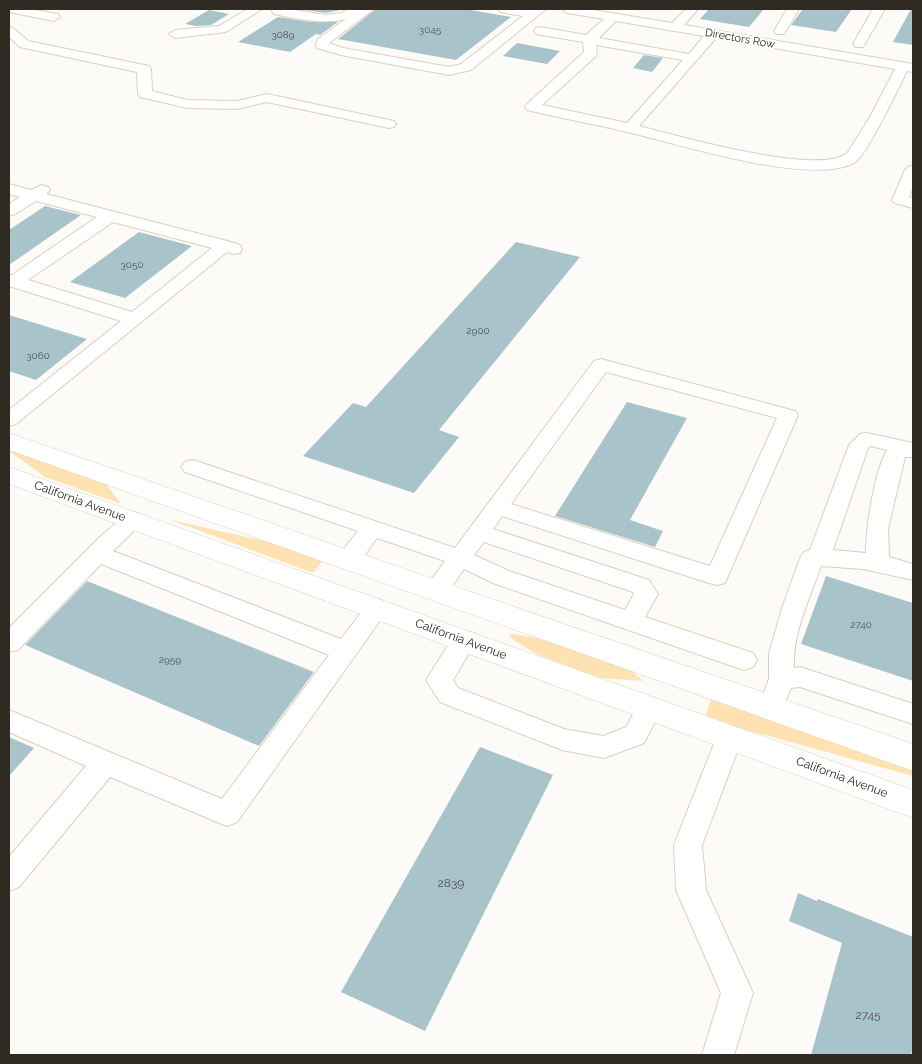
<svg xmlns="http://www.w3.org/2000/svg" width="922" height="1064" viewBox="0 0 922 1064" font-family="Raleway,sans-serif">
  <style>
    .green { fill: #ffe2b1 }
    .building { fill: #a9c3cb }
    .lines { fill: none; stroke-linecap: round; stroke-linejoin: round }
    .minor-casing { stroke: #dcd0bc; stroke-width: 2 }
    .major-casing { stroke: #dcd0bc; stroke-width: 1 }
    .minor { fill: #fff; fill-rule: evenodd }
    .major { fill: #fff; fill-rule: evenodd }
    .labels { text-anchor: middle; stroke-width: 4.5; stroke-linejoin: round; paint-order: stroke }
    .number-label { font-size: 10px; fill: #4e504c }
    .far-street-label { font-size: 11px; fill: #2f2a22; stroke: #fff }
    .street-label { font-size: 12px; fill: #2f2a22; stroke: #fff }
    .near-number-label { font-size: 12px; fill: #4e504c }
  </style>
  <rect width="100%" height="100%" fill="#fdfbf7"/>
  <g class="green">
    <path d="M9 448 105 483 121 504 45 477 9 451Z"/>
    <path d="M171 520 282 545 323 560 313 573Z"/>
    <path d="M511 634 551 640 629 668 643 681 600 678 536 654 509 637Z"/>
    <path d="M713 696 913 767V776L739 728 705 715Z"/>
  </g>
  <g class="building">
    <path d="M298 9H345L326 13Z"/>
    <path d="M376 9H465L511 17 456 60 338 39Z"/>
    <path d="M709 9 725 10 726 9H764L749 27 700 19Z"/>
    <path d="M803 9H852L836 32 791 25Z"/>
    <path d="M911 9H913V45L893 42Z"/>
    <path d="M209 10 229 14 211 25 196 26 185 24Z"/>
    <path d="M278 17 310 22H338L320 35 316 34 290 52 238 42Z"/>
    <path d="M517 43 560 51 547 64 503 56Z"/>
    <path d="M644 55 663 58 652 72 633 68Z"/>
    <path d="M45 206 81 215 9 265V230Z"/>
    <path d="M139 232 192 246 125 298 70 282Z"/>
    <path d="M516 242 580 257 439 430 459 437 414 493 303 456 353 403 366 407Z"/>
    <path d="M9 315 87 339 36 380 9 371Z"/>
    <path d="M627 402 687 418 630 520 663 531 655 547 555 516Z"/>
    <path d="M826 576 913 603V681L801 644Z"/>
    <path d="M87 581 314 672 259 746 25 645Z"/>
    <path d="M9 737 34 748 9 776Z"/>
    <path d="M480 747 553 775 425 1031 341 992Z"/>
    <path d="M798 893 817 901 818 899 913 937V1046L911 1055H811L842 943 789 921Z"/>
  </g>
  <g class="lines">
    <g class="minor-casing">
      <g id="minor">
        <path d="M9 9H29L58 14 60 17 54 21 9 12Z"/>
        <path d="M248 9H262L226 32 175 38 169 34 175 30 219 26Z"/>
        <path d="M274 9H288L326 15 341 13 349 9H374L329 43 343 48 449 67 461 64 523 16 500 12 498 9H546L471 70 449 75 341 55 317 48 316 45 318 39 346 19C322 25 298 19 274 14L272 11Z"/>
        <path d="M561 9H587L672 23 686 9H698L684 25 913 64V72L907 71C899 87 867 156 854 163 808 186 679 144 627 132 594 124 560 118 527 110L525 107 527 104 584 52 583 42 536 34 534 31 536 28 540 27 586 35 604 19 567 13ZM616 21 704 36 689 54 599 38ZM716 38 895 69 870 117 848 152C825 178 674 135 639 126ZM596 45 683 60 627 123 542 105 596 56 597 53Z"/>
        <path d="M787 9H799L784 34H776L774 31Z"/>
        <path d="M873 9H885L863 47H855L853 44Z"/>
        <path d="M9 27 13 28 28 41 149 66 151 69 152 91 187 100 237 101 267 94 389 120 394 121 396 124 394 127 389 128 267 102 237 109 187 108 140 97 138 94 137 72 20 47 9 37Z"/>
        <path d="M913 165V187L909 197 913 198V208L894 203 892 200 905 170 908 167Z"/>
        <path d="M9 184 31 190 42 185 48 187 50 190 46 194 231 242 240 245 242 249 240 253 234 254 227 252 16 424 9 426V410L121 321 9 286V275H12L97 217 36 201 15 214 9 216V204L20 197 9 194ZM113 222 212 248 132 312 28 280Z"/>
        <path d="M601 359 795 411 798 415 725 583 717 585 709 583 502 516 493 529 649 580 658 594 645 617 753 653 757 660 753 667 744 670 735 667 493 583 464 569C453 583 448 602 428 596L424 590 445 561 377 538C366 552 359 570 340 565L336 559 358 531 185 472 181 467 185 462 192 460 199 462 455 548 594 361ZM606 372 777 418 710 566 511 504ZM484 542 633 592 634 594 625 610 509 571 474 555Z"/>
        <path d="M867 433 913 443V457H905L888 529 889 557 913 564V580L863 569 821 566C810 598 792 634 794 668L800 667 913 704V724L800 687 791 688 780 715 771 718 762 715 758 708 769 679V654L782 608 800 558 804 552 810 550 849 445 860 434ZM871 446 887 450C874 473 866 527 866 553L833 550 868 448Z"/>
        <path d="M134 512 142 515 145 520 113 551 341 639 369 602 377 599 385 602 389 608 237 822 227 826 217 822 110 777 19 887 9 891V857L86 766 9 732V710L222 799 329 655 101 564 18 650 9 652V628L102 535 126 515Z"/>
        <path d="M465 631 474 633 477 640 453 680 458 688 564 729 603 736 626 727 641 700 650 697 659 700 663 707 644 743 604 758 562 750 440 702 426 680 456 633Z"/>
        <path d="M730 725 739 728 743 736 702 845 706 890 753 993 734 1055H702L721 993 676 890 674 845 717 736 721 728Z"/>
      </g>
    </g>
    <g class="major-casing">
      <g id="major">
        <path d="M9 433 913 744V771L9 450Z"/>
        <path d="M9 467 913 790V818L9 484Z"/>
      </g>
    </g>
    <use href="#minor" class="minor"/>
    <use href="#major" class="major"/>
  </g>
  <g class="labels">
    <g class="number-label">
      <text x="430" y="33">3045</text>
      <text x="283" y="38">3089</text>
      <text x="132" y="268">3050</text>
      <text x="478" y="334">2900</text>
      <text x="38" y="359">3060</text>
      <text x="861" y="628">2740</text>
      <text x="170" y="663">2959</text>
    </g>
    <g class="far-street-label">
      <text transform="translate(740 38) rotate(10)" y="4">Directors Row</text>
    </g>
    <g class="street-label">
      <text transform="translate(80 501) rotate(20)" y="4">California Avenue</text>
      <text transform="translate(461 639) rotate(20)" y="4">California Avenue</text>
      <text transform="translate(842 777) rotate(20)" y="4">California Avenue</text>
    </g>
    <g class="near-number-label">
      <text x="451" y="887">2839</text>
      <text x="868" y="1019">2745</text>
    </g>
  </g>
  <rect width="922" height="1064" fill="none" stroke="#2f2a22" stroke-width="20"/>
</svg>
